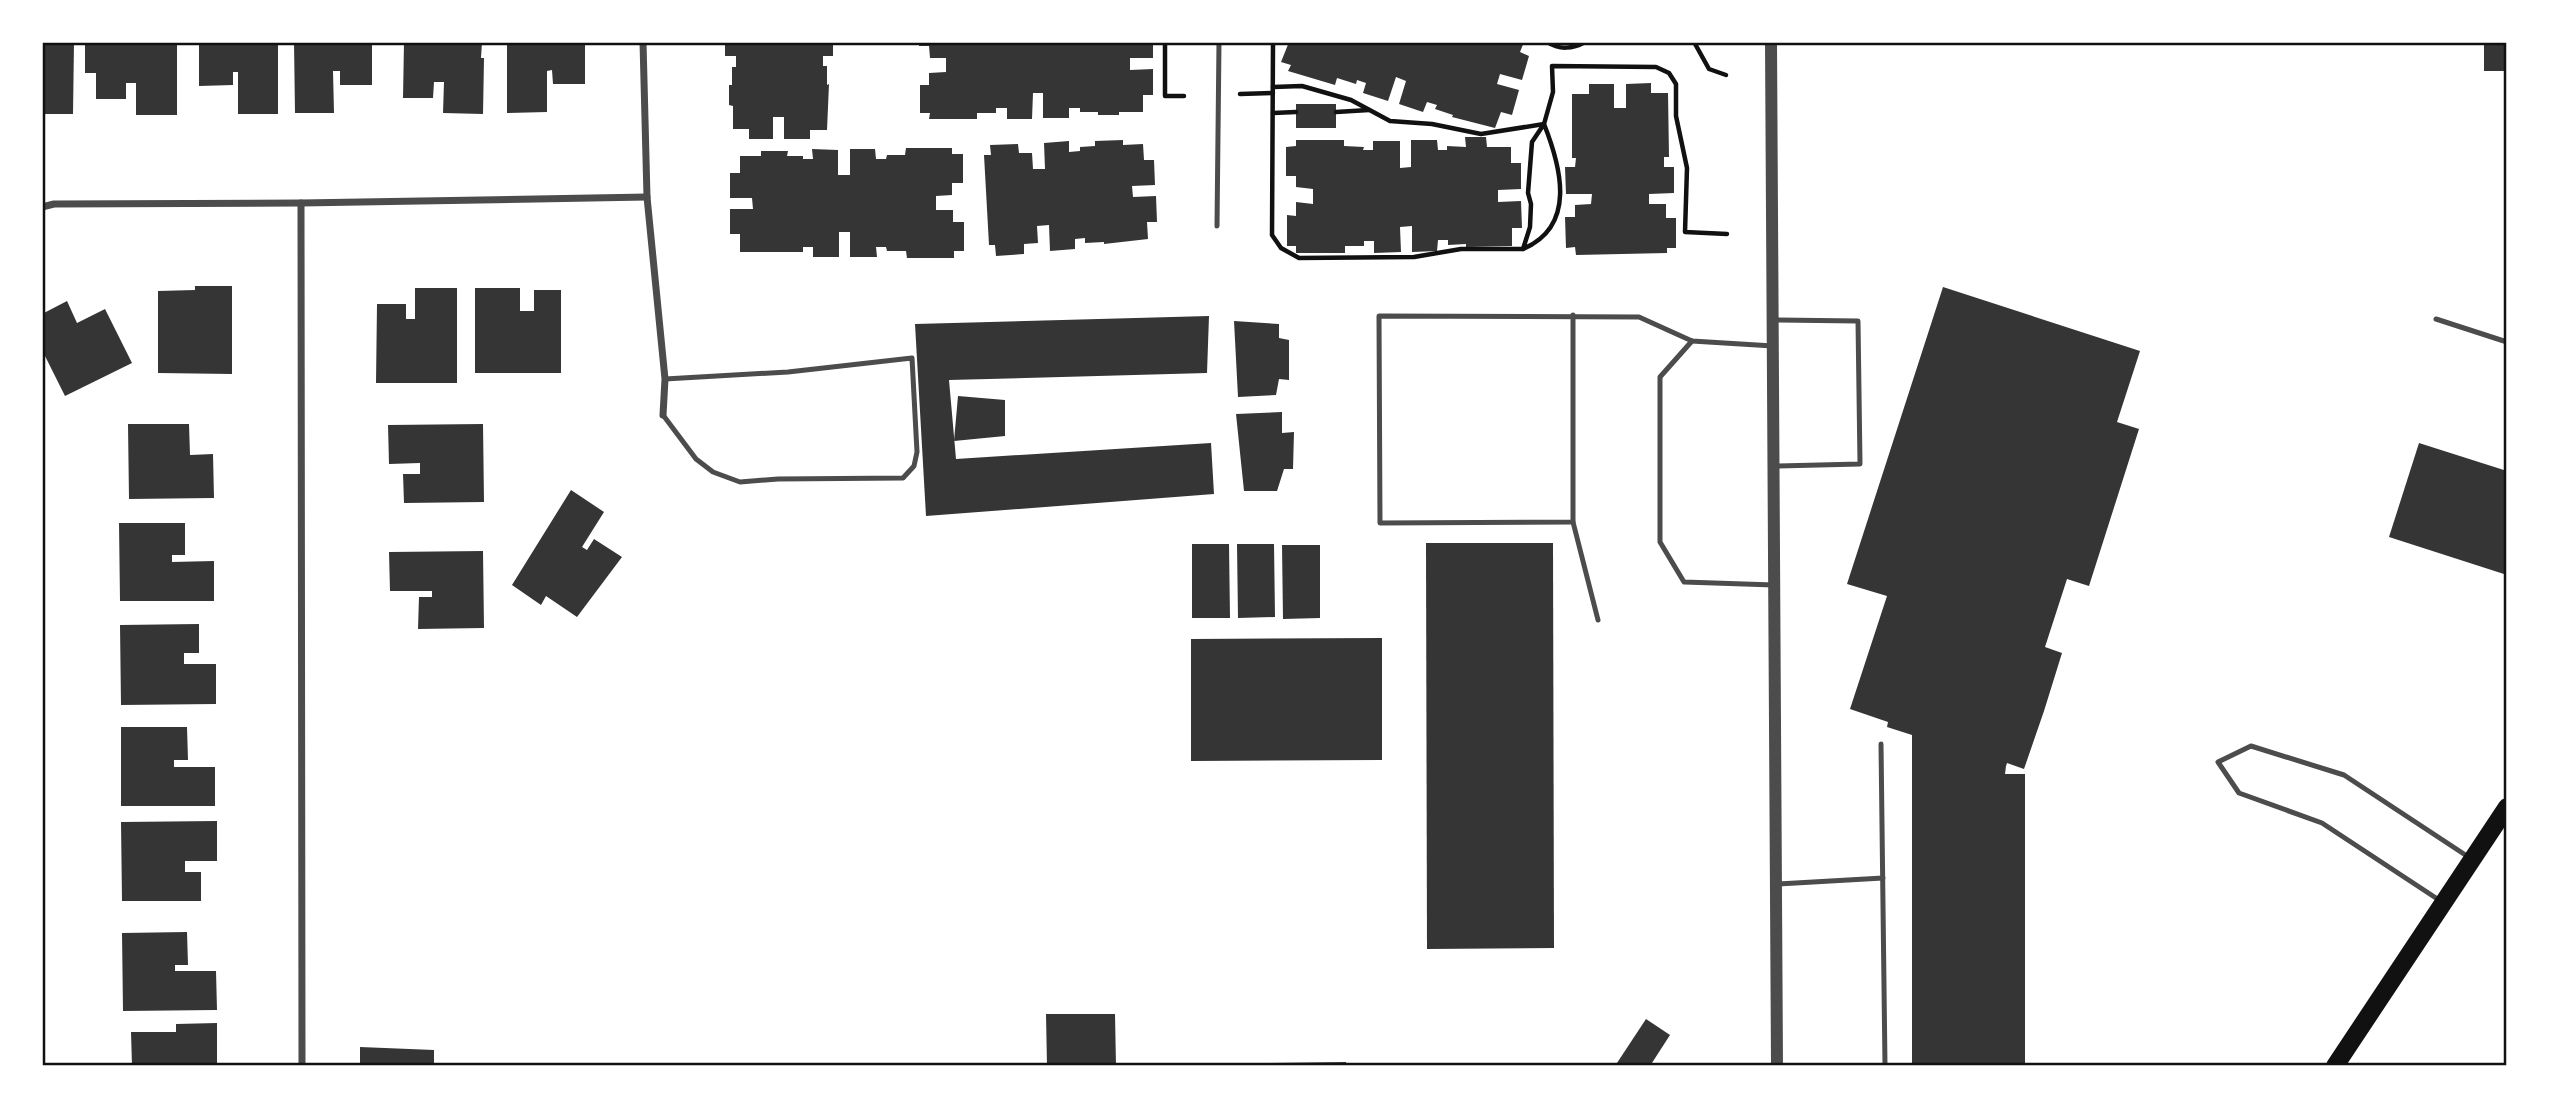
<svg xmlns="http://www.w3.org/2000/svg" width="2549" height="1108" viewBox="0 0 2549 1108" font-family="'Space Grotesk',sans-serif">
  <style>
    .building { fill: #353535 }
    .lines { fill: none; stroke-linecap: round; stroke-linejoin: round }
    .path { stroke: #111; stroke-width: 4.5 }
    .service { stroke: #4c4c4c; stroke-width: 5 }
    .minor { stroke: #4c4c4c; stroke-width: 7 }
    .tertiary { stroke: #4c4c4c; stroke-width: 12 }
    .primary { stroke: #111; stroke-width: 18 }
    .neatline { fill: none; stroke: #111; stroke-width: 2.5 }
  </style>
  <rect width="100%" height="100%" fill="#fff"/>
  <g class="building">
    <path d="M42 42H74L73 114H42Z"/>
    <path d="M97 42H177V115H136V83H126V99H96V73H85V44H97Z"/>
    <path d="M199 42H278V114H238V72H233V85L199 86Z"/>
    <path d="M294 42H372V85H340V71H333L334 113H295Z"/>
    <path d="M404 42H482L481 58H484L483 114 443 113 444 82H434L433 98H403Z"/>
    <path d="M507 42H585V84H553L552 70 547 71V112L507 113Z"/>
    <path d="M725 42H833V56H823V66H827V85L829 84 827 130H810V139H784V117H773V139H749V129H733V106L729 105V85H732V67H736V56H725Z"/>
    <path d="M919 42H1153V58H1130V70L1153 69V95H1143V112H1119V115H1098V112H1080V108H1069V118H1043V93H1033L1032 119H1007V108H996V113H977V119H929L930 113H920V85H929V73L946 72V58H930L929 46H919Z"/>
    <path d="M1289 42H1524L1520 52 1529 56 1522 80 1500 74 1497 84 1519 90 1512 115 1501 112 1495 128 1452 117 1453 115 1435 109 1437 105 1427 102 1423 112 1399 104 1406 81 1396 77 1388 101 1363 93 1366 83 1357 80 1356 84 1337 78 1335 85 1288 71 1291 65 1281 62Z"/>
    <rect x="2484" y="42" width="23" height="29"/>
    <path d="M1651 83V93H1668L1669 157H1664V167H1674V193L1649 194V204H1666V218H1676V248H1667V253L1576 255 1575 247 1566 248 1565 217H1575V205L1591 204 1592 194H1566L1565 167H1575L1576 158H1572V94H1589V84H1614V108H1626V84Z"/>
    <rect x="1296" y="104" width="40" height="24"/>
    <path d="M1465 137H1486L1487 147H1511V163H1521V189L1498 190V202L1521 201 1522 228H1512V246L1466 247V244L1448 245V240H1438L1437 251 1412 252V226L1400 227 1401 252 1374 253V241H1364V246H1345V253H1296V246H1287V215L1296 216V202L1313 204V189L1296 187V176H1286V147L1296 146V140H1344V146L1364 147 1363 150H1373V141H1400V168L1411 167V140H1437L1438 150H1447V146L1466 147Z"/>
    <path d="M1123 140V145L1143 144 1144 160H1154L1155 185 1132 186 1133 197 1156 196 1157 222H1147L1148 239 1104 244V242L1085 243V238L1075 239V249L1050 251 1049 225 1037 226 1038 243 1024 244V254L996 256 995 245H989L984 155H991L990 145 1018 144 1019 153H1032L1033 169H1045L1044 143 1069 141V152L1080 151V147L1095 146V141Z"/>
    <path d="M906 148H952V154H963V183H952V195L936 196V210H953V222H964V251H954V258H907L906 251H887L886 247H876L877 257H850V232H839V257H813V247H803V252H740V234H730V209H753L752 198H730V173H740V156H761V151H788L787 156H803V159H813L812 149 838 150V175H850V149H875L876 159H886L887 155H905Z"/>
    <path d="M195 286H232V374L158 373V291L195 290Z"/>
    <path d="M1943 287 2140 351 2117 422 2139 429 2089 586 2067 579 2045 647 2062 653 2044 711 2024 769 2007 763 2006 766 2005 774H2025V1066H1912V735L1887 727 1888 722 1850 709 1887 596 1847 584Z"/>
    <path d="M415 288H457V383H376L377 304H406V319H415Z"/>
    <path d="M475 288H520V311H534V290H561V373H475Z"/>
    <path d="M67 301 77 323 105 309 132 363 65 396 42 350V314Z"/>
    <path d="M1209 316 1207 373 949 380 956 459 1211 443 1214 494 926 516 915 324Z"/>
    <path d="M1234 321 1279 324V338L1289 340V380L1279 379 1276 395 1238 397Z"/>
    <path d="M958 396 1005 400V436L954 441Z"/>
    <path d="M1282 412V433L1294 432 1293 469H1284L1277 491H1244L1236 414Z"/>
    <path d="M128 424H189L190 455 213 454 214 498 129 499Z"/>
    <path d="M483 424 484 502 404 503 403 474H420V463L389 464 388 425Z"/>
    <path d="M2419 443 2507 471V575L2389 537Z"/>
    <path d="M571 490 604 512 582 547 587 550 594 539 622 557 577 617 546 596 541 605 512 585Z"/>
    <path d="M119 523H185V555H172V562L214 561V601H120Z"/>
    <path d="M1426 543H1553L1554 948 1427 949Z"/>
    <path d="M1192 544H1229L1230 618H1192Z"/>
    <path d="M1237 544H1274L1275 617 1238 618Z"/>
    <path d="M1282 545H1320V618L1283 619Z"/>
    <path d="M483 551 484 628 418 629 419 597H432V591H390L389 552Z"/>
    <path d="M199 624V653H184V664H216V704L121 705 120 625Z"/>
    <path d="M1382 638V760L1191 761V639Z"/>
    <path d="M121 727H187L188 760H174V767H215V806H121Z"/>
    <path d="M217 821V861H185V872H201V901H122L121 822Z"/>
    <path d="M187 932 188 965H175V971H216L217 1010 123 1011 122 933Z"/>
    <path d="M1046 1014H1115L1116 1066H1047Z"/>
    <path d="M1646 1019 1670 1035 1650 1066H1615Z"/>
    <path d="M217 1023V1066H132L131 1032H176V1024Z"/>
    <path d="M360 1047 434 1050V1066H360Z"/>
    <path d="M1346 1062 1347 1066H1188V1064Z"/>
  </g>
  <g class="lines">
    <g class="path">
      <path d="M1165 42V96H1184"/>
      <path d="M1273 42 1272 235 1281 248 1299 258 1414 257 1461 249H1523"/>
      <path d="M1547 42C1559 50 1573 49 1585 42"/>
      <path d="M1694 42 1709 69 1726 75"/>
      <path d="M1273 87 1302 86 1351 100 1390 121 1432 124 1481 134 1544 124 1553 92 1552 66 1656 67 1669 73 1676 84V116L1687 168 1685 232 1727 234"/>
      <path d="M1240 94 1273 93"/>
      <path d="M1336 112 1369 110"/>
      <path d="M1273 113 1296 112"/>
      <path d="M1544 124C1561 167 1577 226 1523 249L1530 227 1531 204 1528 193 1532 142Z"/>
    </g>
    <g class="service">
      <path d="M1217 226 1219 42"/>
      <path d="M1573 315V522L1380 523 1379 316 1639 317 1692 341 1773 346"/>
      <path d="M2436 319 2507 342"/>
      <path d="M1773 320 1858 321 1860 464 1773 466"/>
      <path d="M1692 341 1660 377V542L1684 582 1774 585"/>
      <path d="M663 415 696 459 713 472 740 482 778 479 903 478 914 466 917 452 912 358 788 372 665 379"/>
      <path d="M1573 522 1598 620"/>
      <path d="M1881 744 1885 1066"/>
      <path d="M1777 884 1883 878"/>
      <path d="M2439 900 2322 823 2239 793 2218 762 2251 746 2344 775 2470 858"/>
    </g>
    <g class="minor">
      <path d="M643 42 647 197 665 379 663 415"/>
      <path d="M301 203 302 1066"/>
      <path d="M42 207 54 204 301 203 647 197"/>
    </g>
    <path class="tertiary" d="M1771 42 1777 1066"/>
    <path class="primary" d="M2335 1066 2507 807"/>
  </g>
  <rect width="2549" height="1108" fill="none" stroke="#ffffff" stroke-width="88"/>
  <rect x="44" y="44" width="2461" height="1020" class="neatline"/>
</svg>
